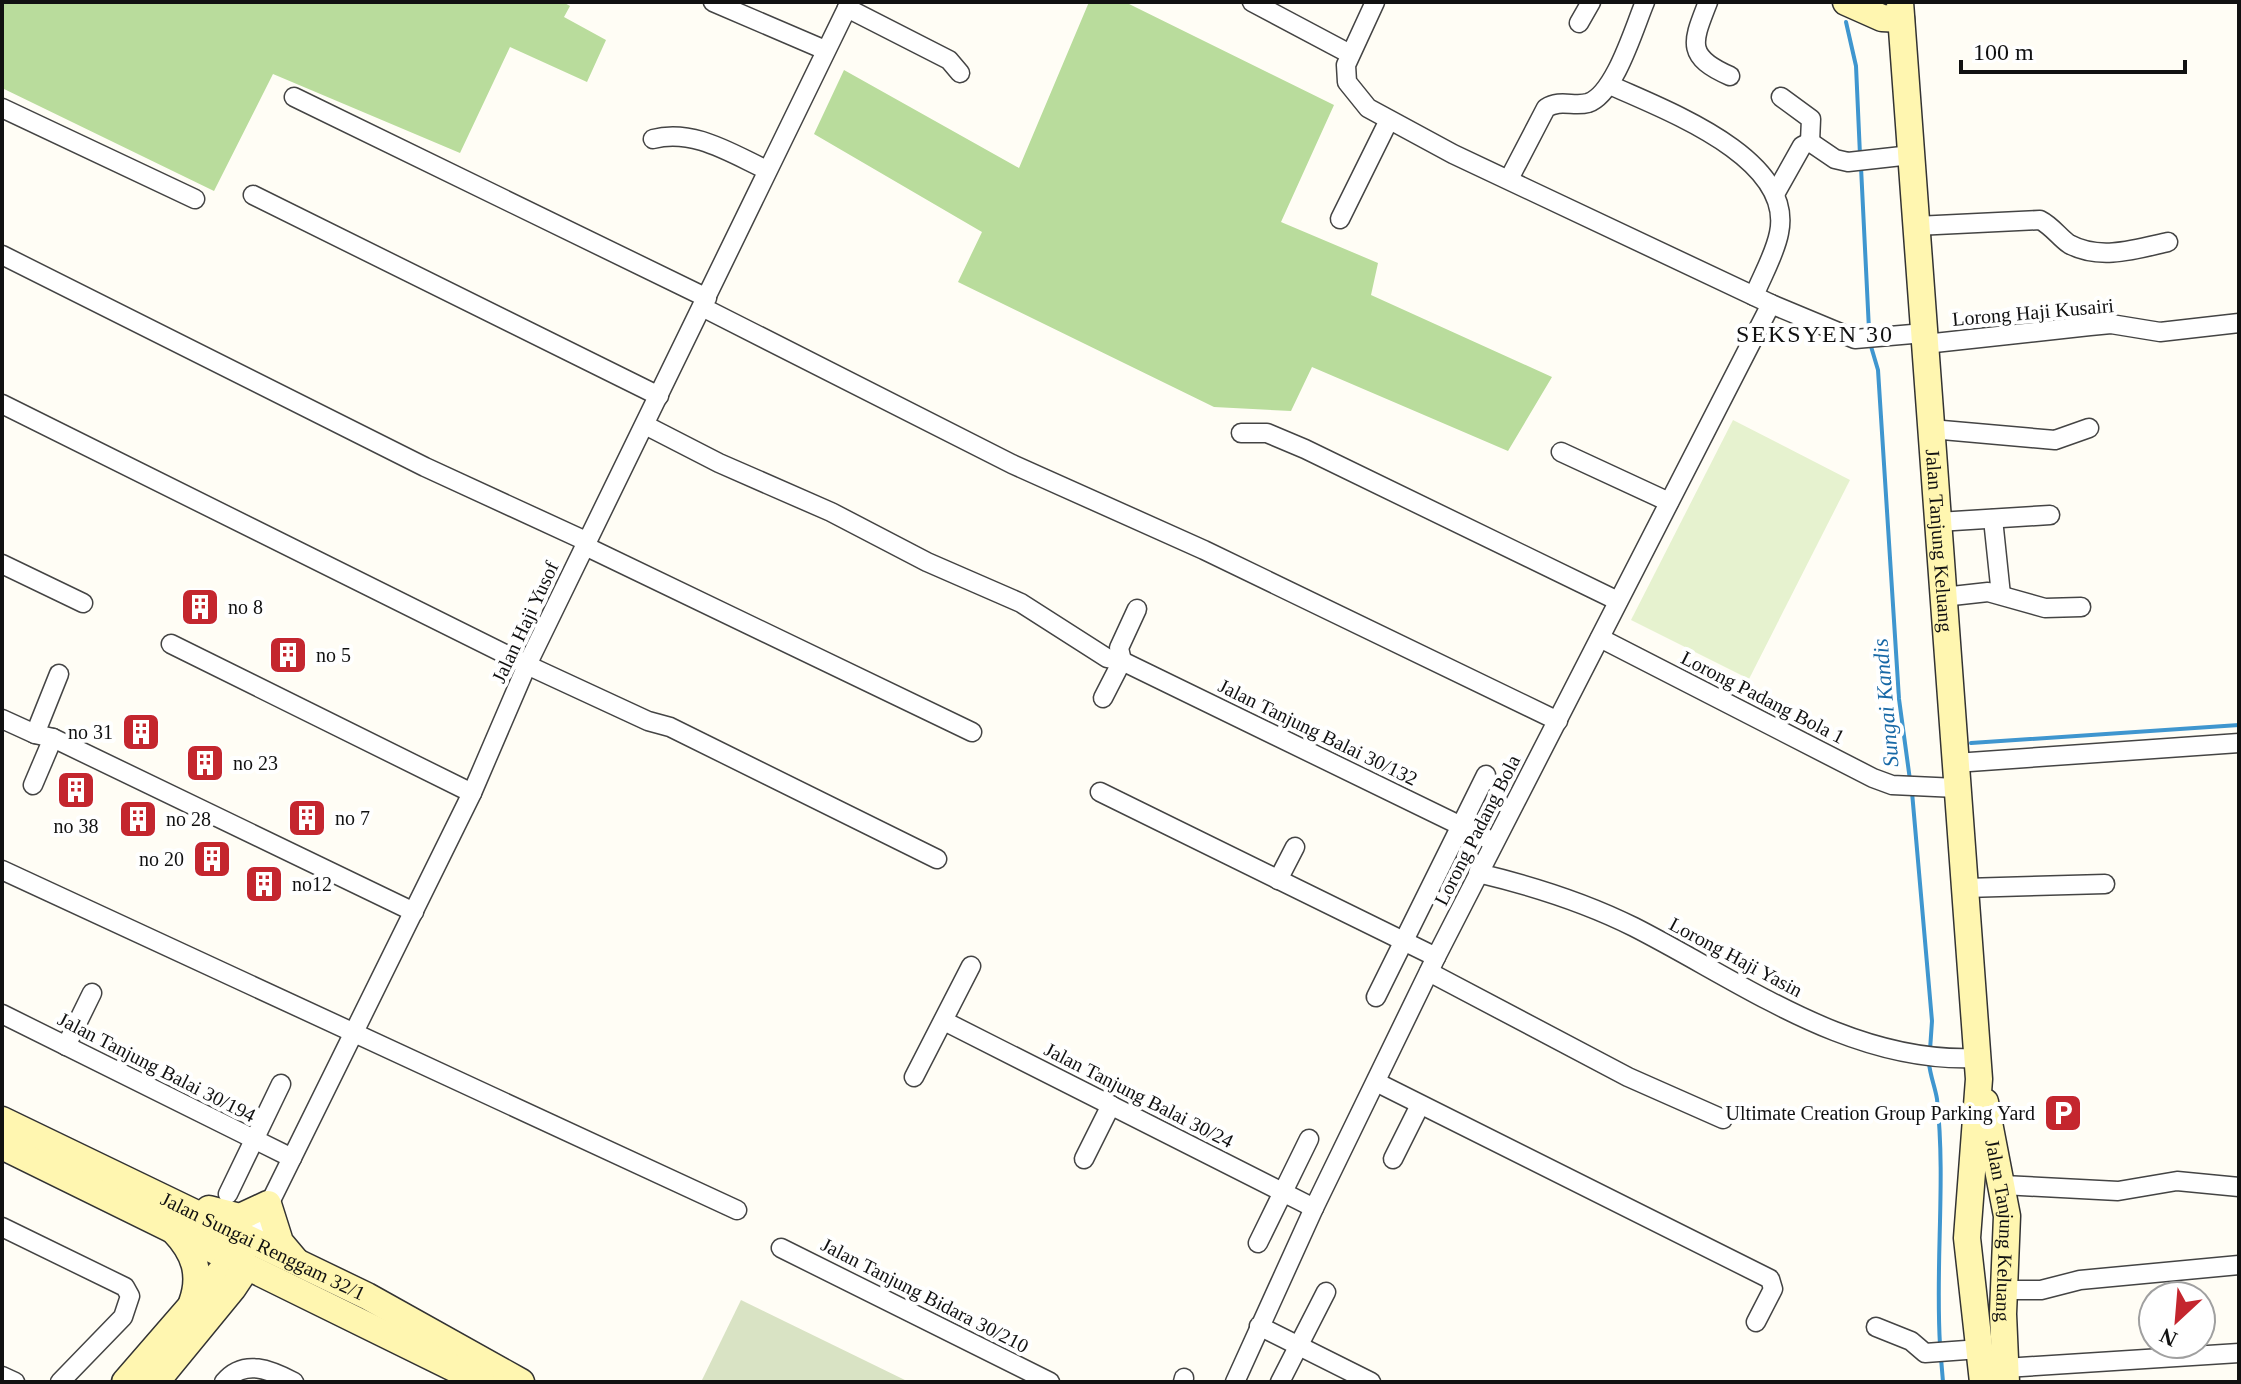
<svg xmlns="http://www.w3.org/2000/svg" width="2241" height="1384" viewBox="0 0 2241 1384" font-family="Georgia,serif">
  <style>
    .forest { fill: #b9dc9c }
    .cemetery { fill: #d9e3c4 }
    .pitch { fill: #e6f2cf }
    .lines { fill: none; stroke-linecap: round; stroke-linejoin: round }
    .stream { stroke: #3f96cf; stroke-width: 4 }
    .street-casing { stroke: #444; stroke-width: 21 }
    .secondary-casing { stroke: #333; stroke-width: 29 }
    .street { stroke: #fff; stroke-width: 18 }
    .secondary { stroke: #fff6b0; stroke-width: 26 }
    .labels { text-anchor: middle; stroke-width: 8; stroke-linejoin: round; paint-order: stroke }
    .street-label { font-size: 20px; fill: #111; stroke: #fff }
    .poi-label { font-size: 20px; fill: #111; stroke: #fff; text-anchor: start }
    .water-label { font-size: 22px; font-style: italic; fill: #1768a6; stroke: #fff }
    .quarter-label { font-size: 24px; letter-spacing: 2px; fill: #111; stroke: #fff }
  </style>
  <rect width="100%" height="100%" fill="#fffdf5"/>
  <g class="forest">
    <path d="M2 2H563L570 6 564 17 606 40 587 82 510 47 460 153 273 74 214 191 2 88Z"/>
    <path d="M1089 2H1125L1334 105 1281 222 1378 263 1371 295 1552 377 1508 451 1312 367 1291 411 1214 407 958 282 982 232 814 134 844 70 1019 168Z"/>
  </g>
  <path class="cemetery" d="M741 1300 909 1382H701Z"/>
  <path class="pitch" d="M1733 420 1850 480 1749 679 1631 620Z"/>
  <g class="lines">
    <g class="stream">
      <path d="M1846 22 1856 66 1860 155"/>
      <path d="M1861 167 1869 330"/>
      <path d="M1870 343 1878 370 1899 699 1910 780"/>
      <path d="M1971 743 2239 725"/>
      <path d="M1912 792 1932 1021 1930 1050"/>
      <path d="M1929 1063C1930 1075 1935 1087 1937 1099 1946 1181 1935 1263 1940 1345"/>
      <path d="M1941 1358 1943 1382"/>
    </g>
    <g class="street-casing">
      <g id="street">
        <path d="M713 2 825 50"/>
        <path d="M1252 2 1350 54"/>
        <path d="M1375 2 1346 65 1347 82 1368 108 1453 154 1771 304 1855 339 1924 333"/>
        <path d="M1708 2C1693 41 1684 56 1730 76"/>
        <path d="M847 8 949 60 960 73"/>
        <path d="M1579 23 1591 2"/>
        <path d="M1610 85C1662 109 1795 157 1779 233 1775 254 1762 276 1754 296"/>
        <path d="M294 97 707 298"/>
        <path d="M1781 97 1811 119 1810 142"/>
        <path d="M2 108 195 199"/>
        <path d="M653 139C693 128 732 154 767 170"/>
        <path d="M1509 179 1546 108C1560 99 1574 107 1588 103 1615 94 1634 28 1645 2"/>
        <path d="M1775 194 1802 146 1810 142 1835 159 1848 162 1911 155"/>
        <path d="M253 195 659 396"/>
        <path d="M1340 219 1389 120"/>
        <path d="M1916 226 2040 220C2052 226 2059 237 2069 244 2100 261 2137 249 2168 242"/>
        <path d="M2 255 425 467 588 542"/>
        <path d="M702 307 1012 464 1204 550 1558 721"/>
        <path d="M1925 344 2090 326 2111 324 2160 332 2239 323"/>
        <path d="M2 404 527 665 648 721 670 727 937 859"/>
        <path d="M645 425 719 463 831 512 927 562 1021 603 1107 658 1122 661 1494 842"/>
        <path d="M1931 429 2055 440 2089 428"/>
        <path d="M1241 433H1267L1305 449 1618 601"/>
        <path d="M1561 452 1669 502"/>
        <path d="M1993 519 2001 595"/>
        <path d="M1938 522 2050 515"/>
        <path d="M585 546 972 732"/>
        <path d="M2 564 83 603"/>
        <path d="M1943 597 1988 592 2045 608 2081 607"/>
        <path d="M1600 638 1873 778 1892 785 1957 788"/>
        <path d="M171 644 472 793"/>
        <path d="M1103 698 1122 661 1119 648 1137 609"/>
        <path d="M2 719 35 734 53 738 414 912"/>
        <path d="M35 734 59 674"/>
        <path d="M1955 763 2239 743"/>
        <path d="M33 785 53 738"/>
        <path d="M1100 792 1436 957"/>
        <path d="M2 870 737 1210"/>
        <path d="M1478 873C1533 886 1584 902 1634 927 1742 982 1850 1064 1977 1058"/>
        <path d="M1278 880 1295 847"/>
        <path d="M1965 888 2105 884"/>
        <path d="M1429 972 1628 1077 1723 1119"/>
        <path d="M1376 997 1486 775"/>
        <path d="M2 1014 292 1158"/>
        <path d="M944 1021 1314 1208"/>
        <path d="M66 1046 92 993"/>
        <path d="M914 1077 971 966"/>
        <path d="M1376 1082 1770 1279 1773 1289 1756 1322"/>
        <path d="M1084 1159 1111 1105"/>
        <path d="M1393 1159 1420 1105"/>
        <path d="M2003 1185 2118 1191 2177 1181 2239 1187"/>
        <path d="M228 1194 281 1084"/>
        <path d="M2 1227 125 1287 130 1296 123 1317 60 1382"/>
        <path d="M1258 1243 1309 1139"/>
        <path d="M781 1248 1050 1382"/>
        <path d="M247 1249 472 793 527 665 850 2"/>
        <path d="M2005 1290H2041L2080 1280 2239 1265"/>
        <path d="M1259 1326 1371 1382"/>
        <path d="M1876 1327 1911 1341 1925 1353 1980 1349"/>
        <path d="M2005 1368 2239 1353"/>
        <path d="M2 1376 15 1382"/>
        <path d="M224 1382C244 1358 271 1370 294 1382"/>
        <path d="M1183 1382 1184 1378"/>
        <path d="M1235 1382 1314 1208 1436 957 1771 304"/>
        <path d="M1280 1382 1326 1292"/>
      </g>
    </g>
    <g class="secondary-casing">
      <g id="secondary">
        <path d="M1846 2 1882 18 1901 19"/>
        <path id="s1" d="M1900 2 1979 1079 1967 1238 1983 1382"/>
        <path id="s2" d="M1985 1102 2007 1216 2003 1314 2006 1382"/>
        <path id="s3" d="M2 1120 367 1296 521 1382"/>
        <path d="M2 1146 482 1382"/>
        <path d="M209 1209 240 1217 268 1204 280 1242 296 1261"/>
        <path d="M174 1231C195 1253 202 1275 192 1303"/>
        <path d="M125 1382 223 1269 242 1261"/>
        <path d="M156 1382 233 1288 241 1276 242 1261"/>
      </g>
    </g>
    <use href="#street" class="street"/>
    <use href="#secondary" class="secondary"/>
  </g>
  <defs>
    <g id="building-square" transform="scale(2)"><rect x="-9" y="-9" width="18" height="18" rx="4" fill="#c4262e" stroke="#fff"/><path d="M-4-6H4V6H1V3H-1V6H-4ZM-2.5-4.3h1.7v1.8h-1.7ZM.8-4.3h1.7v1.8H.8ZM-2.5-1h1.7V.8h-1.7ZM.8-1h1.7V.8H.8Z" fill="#fff"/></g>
    <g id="parking-square" transform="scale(2)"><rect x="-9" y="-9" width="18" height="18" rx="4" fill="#c4262e" stroke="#fff"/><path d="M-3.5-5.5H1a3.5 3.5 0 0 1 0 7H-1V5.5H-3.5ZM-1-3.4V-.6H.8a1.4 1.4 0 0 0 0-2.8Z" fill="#fff"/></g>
  </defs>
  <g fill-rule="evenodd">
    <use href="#building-square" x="200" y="607"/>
    <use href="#building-square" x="288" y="655"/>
    <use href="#building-square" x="141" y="732"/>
    <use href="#building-square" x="205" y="763"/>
    <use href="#building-square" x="76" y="790"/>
    <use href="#building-square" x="307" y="818"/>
    <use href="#building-square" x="138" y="819"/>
    <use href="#building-square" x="212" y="859"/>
    <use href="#building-square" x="264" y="884"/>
    <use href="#parking-square" x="2063" y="1113"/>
  </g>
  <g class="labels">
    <g class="street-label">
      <text transform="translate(2033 312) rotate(-5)" y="7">Lorong Haji Kusairi</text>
      <text dy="7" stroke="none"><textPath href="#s1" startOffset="540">Jalan Tanjung Keluang</textPath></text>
      <text transform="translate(525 622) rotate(-65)" y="7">Jalan Haji Yusof</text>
      <text transform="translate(1763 697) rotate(27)" y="7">Lorong Padang Bola 1</text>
      <text transform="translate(1318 732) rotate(26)" y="7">Jalan Tanjung Balai 30/132</text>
      <text transform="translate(1477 830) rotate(-63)" y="7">Lorong Padang Bola</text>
      <text transform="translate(1736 957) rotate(28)" y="7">Lorong Haji Yasin</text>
      <text transform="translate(157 1067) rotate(27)" y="7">Jalan Tanjung Balai 30/194</text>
      <text transform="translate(1139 1095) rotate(27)" y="7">Jalan Tanjung Balai 30/24</text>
      <text dy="7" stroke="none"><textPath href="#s2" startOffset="130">Jalan Tanjung Keluang</textPath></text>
      <text dy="7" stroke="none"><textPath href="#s3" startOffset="290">Jalan Sungai Renggam 32/1</textPath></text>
      <text transform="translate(925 1295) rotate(27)" y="7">Jalan Tanjung Bidara 30/210</text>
    </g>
    <g class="poi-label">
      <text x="228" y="614">no 8</text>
      <text x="316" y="662">no 5</text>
      <text x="113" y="739" text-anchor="end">no 31</text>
      <text x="233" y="770">no 23</text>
      <text x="335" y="825">no 7</text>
      <text x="166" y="826">no 28</text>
      <text x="76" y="833" text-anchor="middle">no 38</text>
      <text x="184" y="866" text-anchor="end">no 20</text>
      <text x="292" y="891">no12</text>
      <text x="2035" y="1120" text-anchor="end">Ultimate Creation Group Parking Yard</text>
    </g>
    <g class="water-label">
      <text transform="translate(1885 703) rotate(-95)" y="8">Sungai Kandis</text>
    </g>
    <g class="quarter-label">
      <text x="1815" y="342">SEKSYEN 30</text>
    </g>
  </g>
  <rect width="2241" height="1384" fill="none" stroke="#111111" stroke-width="8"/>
  <g transform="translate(2177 1320) rotate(206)"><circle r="38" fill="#ffffff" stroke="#a0a0a0" stroke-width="2"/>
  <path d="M0-6L14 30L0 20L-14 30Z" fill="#c4262e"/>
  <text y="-12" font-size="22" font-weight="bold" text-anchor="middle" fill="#111111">N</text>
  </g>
  <path d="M1961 60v12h224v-12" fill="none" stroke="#111111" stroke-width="4"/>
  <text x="1973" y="60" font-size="24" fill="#111111" stroke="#ffffff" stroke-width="6" paint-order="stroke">100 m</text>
</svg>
